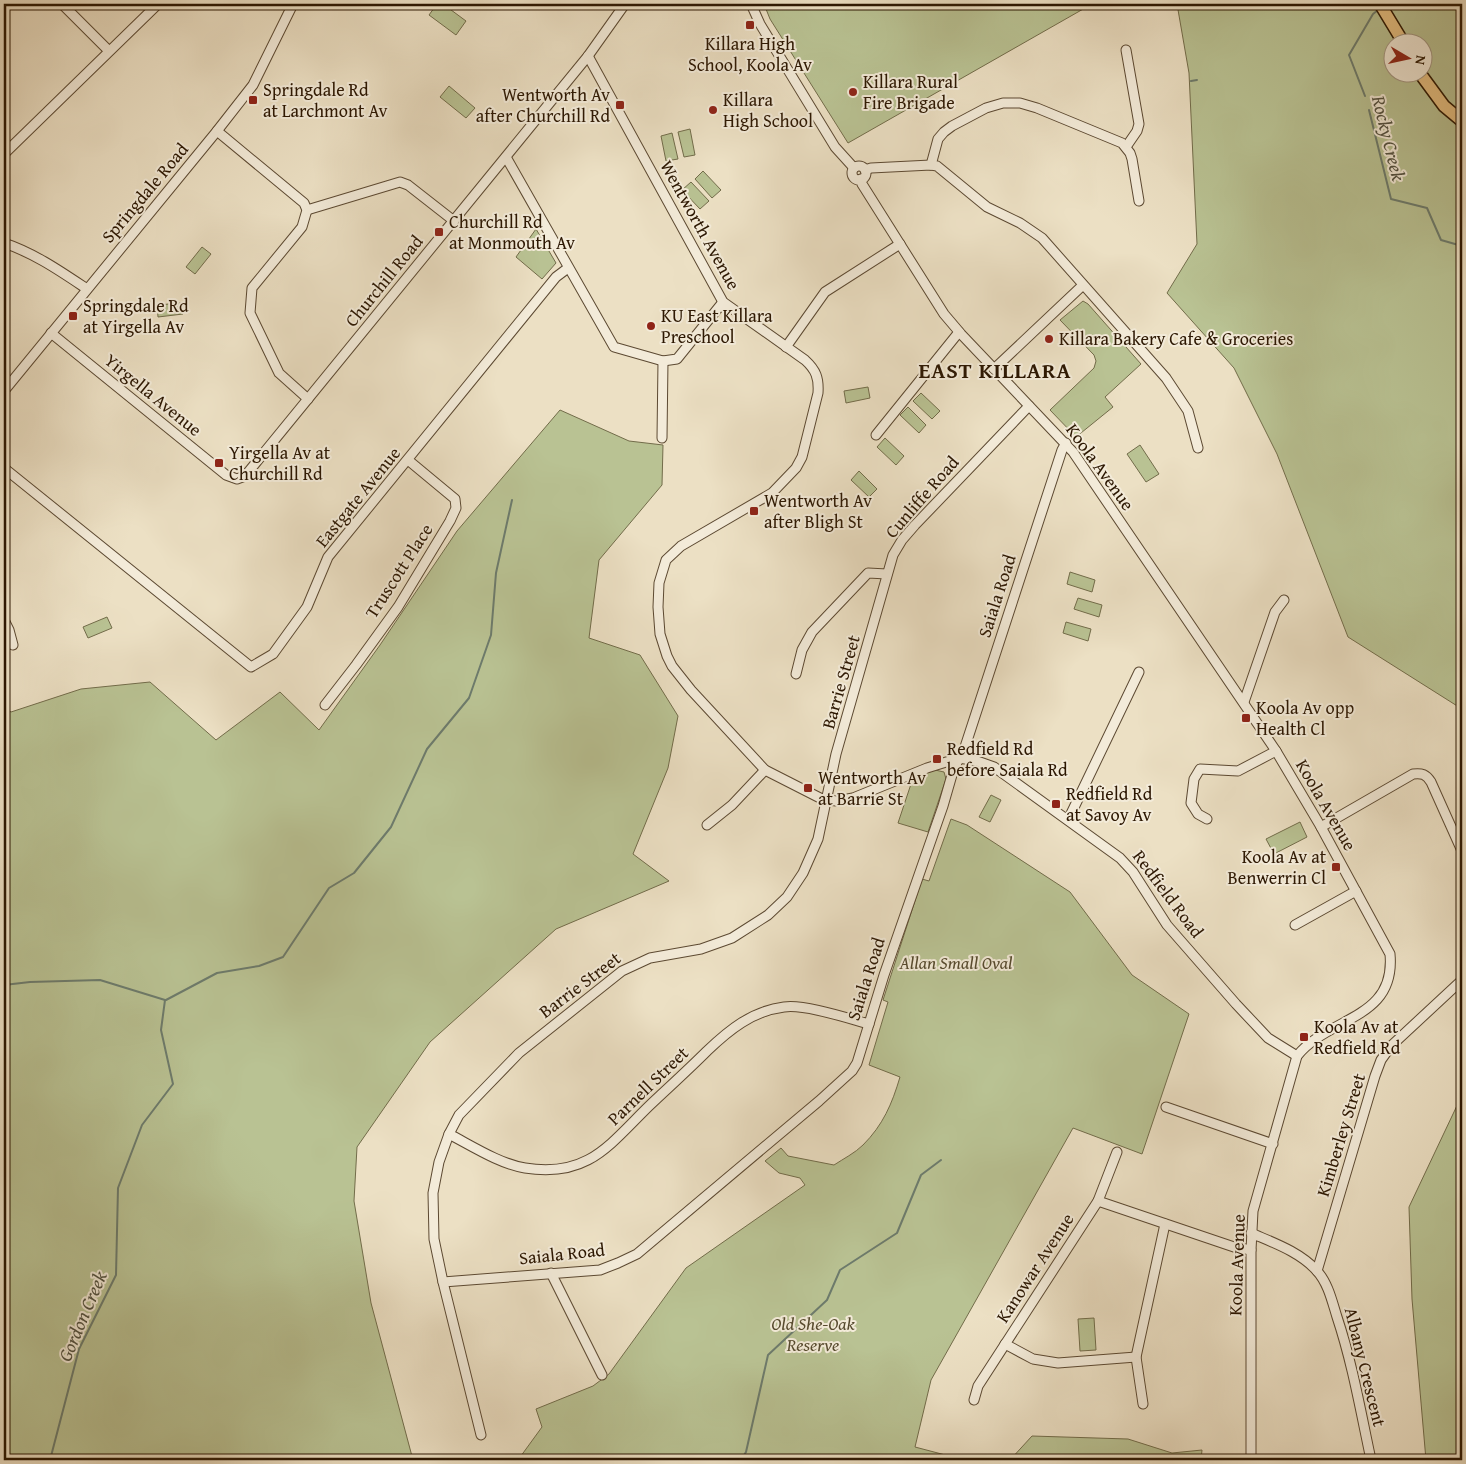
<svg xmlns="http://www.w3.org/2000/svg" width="1466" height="1464" viewBox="0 0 1466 1464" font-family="'Gentium Book Plus',serif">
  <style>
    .green { fill: #b9c293; stroke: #726c4a; fill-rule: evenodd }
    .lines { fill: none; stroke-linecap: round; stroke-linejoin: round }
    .stream { stroke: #6d7b6c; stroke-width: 2 }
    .minor-casing { stroke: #5c4932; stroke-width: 11 }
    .major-casing { stroke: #2c1702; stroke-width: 14 }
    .minor { stroke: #f3ebd9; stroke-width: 9 }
    .major { stroke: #e6c082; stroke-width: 11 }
    .poi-dot { fill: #8f2418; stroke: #f3ebd9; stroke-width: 2 }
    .labels { text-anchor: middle; stroke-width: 4; stroke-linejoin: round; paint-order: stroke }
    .poi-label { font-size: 18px; fill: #2c1702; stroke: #f3ebd9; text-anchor: start }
    .street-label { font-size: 18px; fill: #2c1702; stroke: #f3ebd9 }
    .park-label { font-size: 18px; font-style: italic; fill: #564a2e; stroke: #f3ebd9 }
    .water-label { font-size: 19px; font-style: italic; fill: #525140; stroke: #f3ebd9 }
    .district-label { font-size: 22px; font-weight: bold; letter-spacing: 1px; fill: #2c1702; stroke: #f3ebd9 }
  </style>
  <rect width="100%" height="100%" fill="#ece0c4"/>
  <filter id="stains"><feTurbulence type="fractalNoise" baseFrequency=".004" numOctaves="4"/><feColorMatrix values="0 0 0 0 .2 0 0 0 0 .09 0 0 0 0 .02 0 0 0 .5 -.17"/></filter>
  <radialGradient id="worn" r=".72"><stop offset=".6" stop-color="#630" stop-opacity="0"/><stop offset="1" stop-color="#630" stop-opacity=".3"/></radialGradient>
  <g class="green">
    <path d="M437 4H443L466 21 456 35 429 15Z"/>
    <path d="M764 4H1092L848 143 770 19Z"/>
    <path d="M1177 4H1462V709L1348 637 1277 454 1234 368 1167 293 1197 244 1189 73ZM1394 42H1424V72H1394Z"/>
    <path d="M449 86 475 108 466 118 440 97Z"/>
    <path d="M690 129 695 155 684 157 678 132Z"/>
    <path d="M672 133 678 159 666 161 661 136Z"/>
    <path d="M703 171 721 190 712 198 695 179Z"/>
    <path d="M691 182 709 201 700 209 682 190Z"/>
    <path d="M536 229 556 263 542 279 516 257Z"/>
    <path d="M202 247 211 254 195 274 186 267Z"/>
    <path d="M1083 301 1088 304 1141 364 1105 397 1113 407 1076 437 1050 410 1094 368 1096 361 1094 355 1060 320Z"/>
    <path d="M182 303 183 314 158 317 157 305Z"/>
    <path d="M868 387 870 398 846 403 844 391Z"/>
    <path d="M921 393 940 411 932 419 913 401Z"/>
    <path d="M908 407 926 425 919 433 900 415Z"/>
    <path d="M560 410 629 441 663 445 662 485 599 560 589 638 640 655 678 716 668 768 633 854 669 881 556 929 430 1042 357 1147 354 1201 371 1303 413 1460H4V708L11 712 81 689 150 682 216 740 280 692 319 730 380 645 457 531Z"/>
    <path d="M885 438 904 456 896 465 877 447Z"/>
    <path d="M1140 445 1159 474 1146 482 1127 454Z"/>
    <path d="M859 471 877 489 869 497 851 480Z"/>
    <path d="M1070 572 1095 580 1092 592 1067 584Z"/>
    <path d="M1078 598 1102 605 1099 617 1074 609Z"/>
    <path d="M107 617 112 628 88 638 83 627Z"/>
    <path d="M1066 622 1091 629 1088 641 1063 633Z"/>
    <path d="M935 770 944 772 946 779 928 832 898 823 913 778Z"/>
    <path d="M991 795 1001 800 990 822 979 817Z"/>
    <path d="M951 819 967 825 1070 892 1132 975 1189 1014 1142 1154 1073 1128 931 1380 915 1447 953 1457 956 1460H518L542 1427 536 1409 593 1386 609 1374 686 1268 805 1185 800 1178 779 1173 765 1161 781 1148 788 1156 834 1165C843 1159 855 1153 863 1145 883 1125 892 1104 900 1077L869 1065 888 1002 883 1000 922 879 929 881Z"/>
    <path d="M1300 822 1307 837 1274 854 1266 839Z"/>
    <path d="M1462 1095V1460H1426L1412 1299 1409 1207Z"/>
    <path d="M1094 1318 1096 1350 1080 1351 1078 1319Z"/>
    <path d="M1032 1436 1128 1439 1172 1453 1202 1450 1201 1460H1010Z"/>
  </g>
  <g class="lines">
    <g class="stream">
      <path d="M1191 81 1197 80"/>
      <path d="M1365 96 1349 55 1373 14 1378 10"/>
      <path d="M1369 110 1391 199 1427 208 1441 240 1462 246"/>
      <path d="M4 985 30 982 100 980 165 1000 161 1030 173 1084 142 1125 118 1188 116 1275 79 1349 50 1460"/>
      <path d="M166 1000 217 973 259 966 283 957 329 888 354 873 391 827 427 749 469 698 491 635 496 573 512 500"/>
      <path d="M741 1460 746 1452 768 1355 827 1300 840 1270 897 1233 921 1175 941 1160"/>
    </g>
    <g class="minor-casing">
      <g id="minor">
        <path d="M62 4 108 50"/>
        <path d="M751 4 760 24 835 147 854 168"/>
        <path d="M1126 50 1139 124 1137 131 1126 147"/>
        <path d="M588 56 723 302 805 360C816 370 819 378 818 393L802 457 796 468 772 493 681 546 666 560 659 583 658 607 660 634 667 656 672 666 691 690 765 770 822 799 836 801 853 798 927 768 959 758 977 761 994 767 1120 858 1133 872 1167 925 1236 1004 1268 1038 1297 1056"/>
        <path d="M217 131 304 203 307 210 302 227 252 288 250 313 279 373 308 399"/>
        <path d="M4 154 158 4"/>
        <path d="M506 157 614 347 663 361 677 359 723 302"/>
        <path d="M931 165 938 139 944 132 952 126 986 108 1003 103H1020L1037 108 1122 143 1130 153 1132 159 1139 201"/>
        <circle cx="859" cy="173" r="7"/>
        <path d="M865 170 871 168 931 165 937 166 987 207 1020 223 1042 238 1166 378 1188 411 1198 448"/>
        <path d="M861 179 862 184 944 314 961 334 1073 452 1276 751 1321 827 1390 954C1396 1020 1329 1016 1297 1056L1253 1211 1251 1250V1460"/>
        <path d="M307 210 400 182 408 185 454 221"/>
        <path d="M4 243C34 253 60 271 87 289"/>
        <path d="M51 333 226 475 237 479 245 476 588 56 625 4"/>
        <path d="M786 347 825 292 900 244"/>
        <path d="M994 369 1083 285"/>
        <path d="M4 391 217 131 253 85 293 4"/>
        <path d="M876 435 959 332"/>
        <path d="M662 438 663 361"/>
        <path d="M4 468 251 667 273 654 307 607 328 557 556 277 568 268"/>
        <path d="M4 620 9 630 13 645"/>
        <path d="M796 674 802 650 812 632 868 573 887 574"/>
        <path d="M1244 702 1275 612 1284 600"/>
        <path d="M325 705 356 665 398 607 450 521 456 508 455 499 408 460"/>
        <path d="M1207 819 1198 814 1191 803 1194 779 1200 769 1238 771 1276 751"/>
        <path d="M1068 820 1139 672"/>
        <path d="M707 825 732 805 765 770"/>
        <path d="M1321 827 1413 774C1422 773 1426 774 1431 782L1462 851"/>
        <path d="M1295 925 1356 891"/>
        <path d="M1166 1107 1273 1144"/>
        <path d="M449 1134C472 1146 500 1164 525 1168 588 1178 609 1145 649 1106 668 1088 688 1070 707 1051 729 1030 752 1011 784 1007 805 1004 847 1018 869 1024"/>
        <path d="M1098 1201 1234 1247 1251 1250"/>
        <path d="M1251 1233C1274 1243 1300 1252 1317 1271 1328 1283 1332 1301 1337 1317 1352 1362 1360 1408 1370 1455L1369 1460"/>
        <path d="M1317 1271 1375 1076 1381 1060 1391 1046 1462 980"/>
        <path d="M551 1273 602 1375"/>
        <path d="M443 1282 600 1270 618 1263 637 1254 819 1101 852 1071 857 1063 884 975 943 806 954 768 964 750 1062 450 1066 443"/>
        <path d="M1005 1344 1033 1359 1058 1363 1136 1357"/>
        <path d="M974 1400 978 1386 1098 1201 1117 1152"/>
        <path d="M1143 1404 1136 1357 1165 1224"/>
        <path d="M481 1435 443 1282 434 1239 433 1193 439 1162 449 1134 459 1115 519 1053 622 971 650 958 701 949 732 938 768 915 787 897 803 873 818 839 836 754 893 555 902 540 915 525 1029 406"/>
      </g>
    </g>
    <g class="major-casing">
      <g id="major">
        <path d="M1380 4 1403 42"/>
        <path d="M1419 72 1444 106 1462 121"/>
      </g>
    </g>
    <use href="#minor" class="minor"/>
    <use href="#major" class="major"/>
  </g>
  <g class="poi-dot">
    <rect x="745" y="20" width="10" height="10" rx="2.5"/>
    <circle cx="853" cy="92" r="5"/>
    <rect x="248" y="95" width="10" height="10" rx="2.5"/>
    <rect x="615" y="100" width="10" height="10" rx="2.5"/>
    <circle cx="713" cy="110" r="5"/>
    <rect x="434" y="227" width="10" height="10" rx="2.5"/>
    <rect x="68" y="311" width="10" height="10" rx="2.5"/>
    <circle cx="651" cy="326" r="5"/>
    <circle cx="1049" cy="339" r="5"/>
    <rect x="214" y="458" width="10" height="10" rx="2.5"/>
    <rect x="749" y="506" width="10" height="10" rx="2.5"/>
    <rect x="1241" y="713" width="10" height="10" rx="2.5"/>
    <rect x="932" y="754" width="10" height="10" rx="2.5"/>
    <rect x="803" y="783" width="10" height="10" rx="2.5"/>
    <rect x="1051" y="799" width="10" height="10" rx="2.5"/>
    <rect x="1331" y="862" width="10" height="10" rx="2.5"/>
    <rect x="1299" y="1032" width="10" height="10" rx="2.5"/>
  </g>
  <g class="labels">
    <g class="poi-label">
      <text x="750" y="50" text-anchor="middle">Killara High<tspan x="750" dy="21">School, Koola Av</tspan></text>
      <text x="863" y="88">Killara Rural<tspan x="863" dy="21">Fire Brigade</tspan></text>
      <text x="263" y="96">Springdale Rd<tspan x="263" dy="21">at Larchmont Av</tspan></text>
      <text x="610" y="101" text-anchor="end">Wentworth Av<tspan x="610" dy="21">after Churchill Rd</tspan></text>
      <text x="723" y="106">Killara<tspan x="723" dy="21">High School</tspan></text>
      <text x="449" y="228">Churchill Rd<tspan x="449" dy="21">at Monmouth Av</tspan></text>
      <text x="83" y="312">Springdale Rd<tspan x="83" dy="21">at Yirgella Av</tspan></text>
      <text x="661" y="322">KU East Killara<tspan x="661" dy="21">Preschool</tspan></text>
      <text x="1059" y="345">Killara Bakery Cafe &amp; Groceries</text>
      <text x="229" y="459">Yirgella Av at<tspan x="229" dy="21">Churchill Rd</tspan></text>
      <text x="764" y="507">Wentworth Av<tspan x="764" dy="21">after Bligh St</tspan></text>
      <text x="1256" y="714">Koola Av opp<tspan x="1256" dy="21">Health Cl</tspan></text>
      <text x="947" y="755">Redfield Rd<tspan x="947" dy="21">before Saiala Rd</tspan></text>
      <text x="818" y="784">Wentworth Av<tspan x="818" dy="21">at Barrie St</tspan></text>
      <text x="1066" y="800">Redfield Rd<tspan x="1066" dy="21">at Savoy Av</tspan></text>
      <text x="1326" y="863" text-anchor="end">Koola Av at<tspan x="1326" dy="21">Benwerrin Cl</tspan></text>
      <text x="1314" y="1033">Koola Av at<tspan x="1314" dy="21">Redfield Rd</tspan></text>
    </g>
    <g class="street-label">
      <text transform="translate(145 193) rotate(-50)" y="6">Springdale Road</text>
      <text transform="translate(700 225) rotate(61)" y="6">Wentworth Avenue</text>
      <text transform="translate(384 281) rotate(-51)" y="6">Churchill Road</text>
      <text transform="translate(153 395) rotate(39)" y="6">Yirgella Avenue</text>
      <text transform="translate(1100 467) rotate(54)" y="6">Koola Avenue</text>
      <text transform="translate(358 497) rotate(-51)" y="6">Eastgate Avenue</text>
      <text transform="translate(922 497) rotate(-49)" y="6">Cunliffe Road</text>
      <text transform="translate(399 571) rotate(-57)" y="6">Truscott Place</text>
      <text transform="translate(997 596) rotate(-72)" y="6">Saiala Road</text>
      <text transform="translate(841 682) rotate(-74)" y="6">Barrie Street</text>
      <text transform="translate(1326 805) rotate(60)" y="6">Koola Avenue</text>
      <text transform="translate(1168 894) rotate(53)" y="6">Redfield Road</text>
      <text transform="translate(866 979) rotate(-72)" y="6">Saiala Road</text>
      <text transform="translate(580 985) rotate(-37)" y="6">Barrie Street</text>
      <text transform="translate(648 1086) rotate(-44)" y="6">Parnell Street</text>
      <text transform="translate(1341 1135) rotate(-73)" y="6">Kimberley Street</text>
      <text transform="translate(562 1254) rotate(-6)" y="6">Saiala Road</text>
      <text transform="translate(1237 1265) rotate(-88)" y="6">Koola Avenue</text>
      <text transform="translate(1035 1268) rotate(-57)" y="6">Kanowar Avenue</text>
      <text transform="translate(1365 1367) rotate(76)" y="6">Albany Crescent</text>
    </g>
    <g class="park-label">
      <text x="956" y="969">Allan Small Oval</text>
      <text x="813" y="1330">Old She-Oak<tspan x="813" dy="21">Reserve</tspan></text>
    </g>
    <g class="water-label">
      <text transform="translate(1389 138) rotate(76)" y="7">Rocky Creek</text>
      <text transform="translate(82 1316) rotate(-67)" y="7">Gordon Creek</text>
    </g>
    <g class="district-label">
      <text x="995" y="378">EAST KILLARA</text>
    </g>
  </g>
  <rect width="1466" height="1464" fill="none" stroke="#ece0c4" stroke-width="20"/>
  <rect x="5" y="5" width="1456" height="1454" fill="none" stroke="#2c1702" stroke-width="2.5"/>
  <rect x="10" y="10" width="1446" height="1444" fill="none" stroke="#2c1702"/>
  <g transform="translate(1408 58) rotate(99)"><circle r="24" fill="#f3ebd9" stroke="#a39683"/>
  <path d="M0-4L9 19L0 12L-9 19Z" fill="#8f2418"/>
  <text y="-8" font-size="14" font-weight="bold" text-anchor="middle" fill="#2c1702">N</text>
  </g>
  <rect width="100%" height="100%" filter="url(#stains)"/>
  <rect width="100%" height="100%" fill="url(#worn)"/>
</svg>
